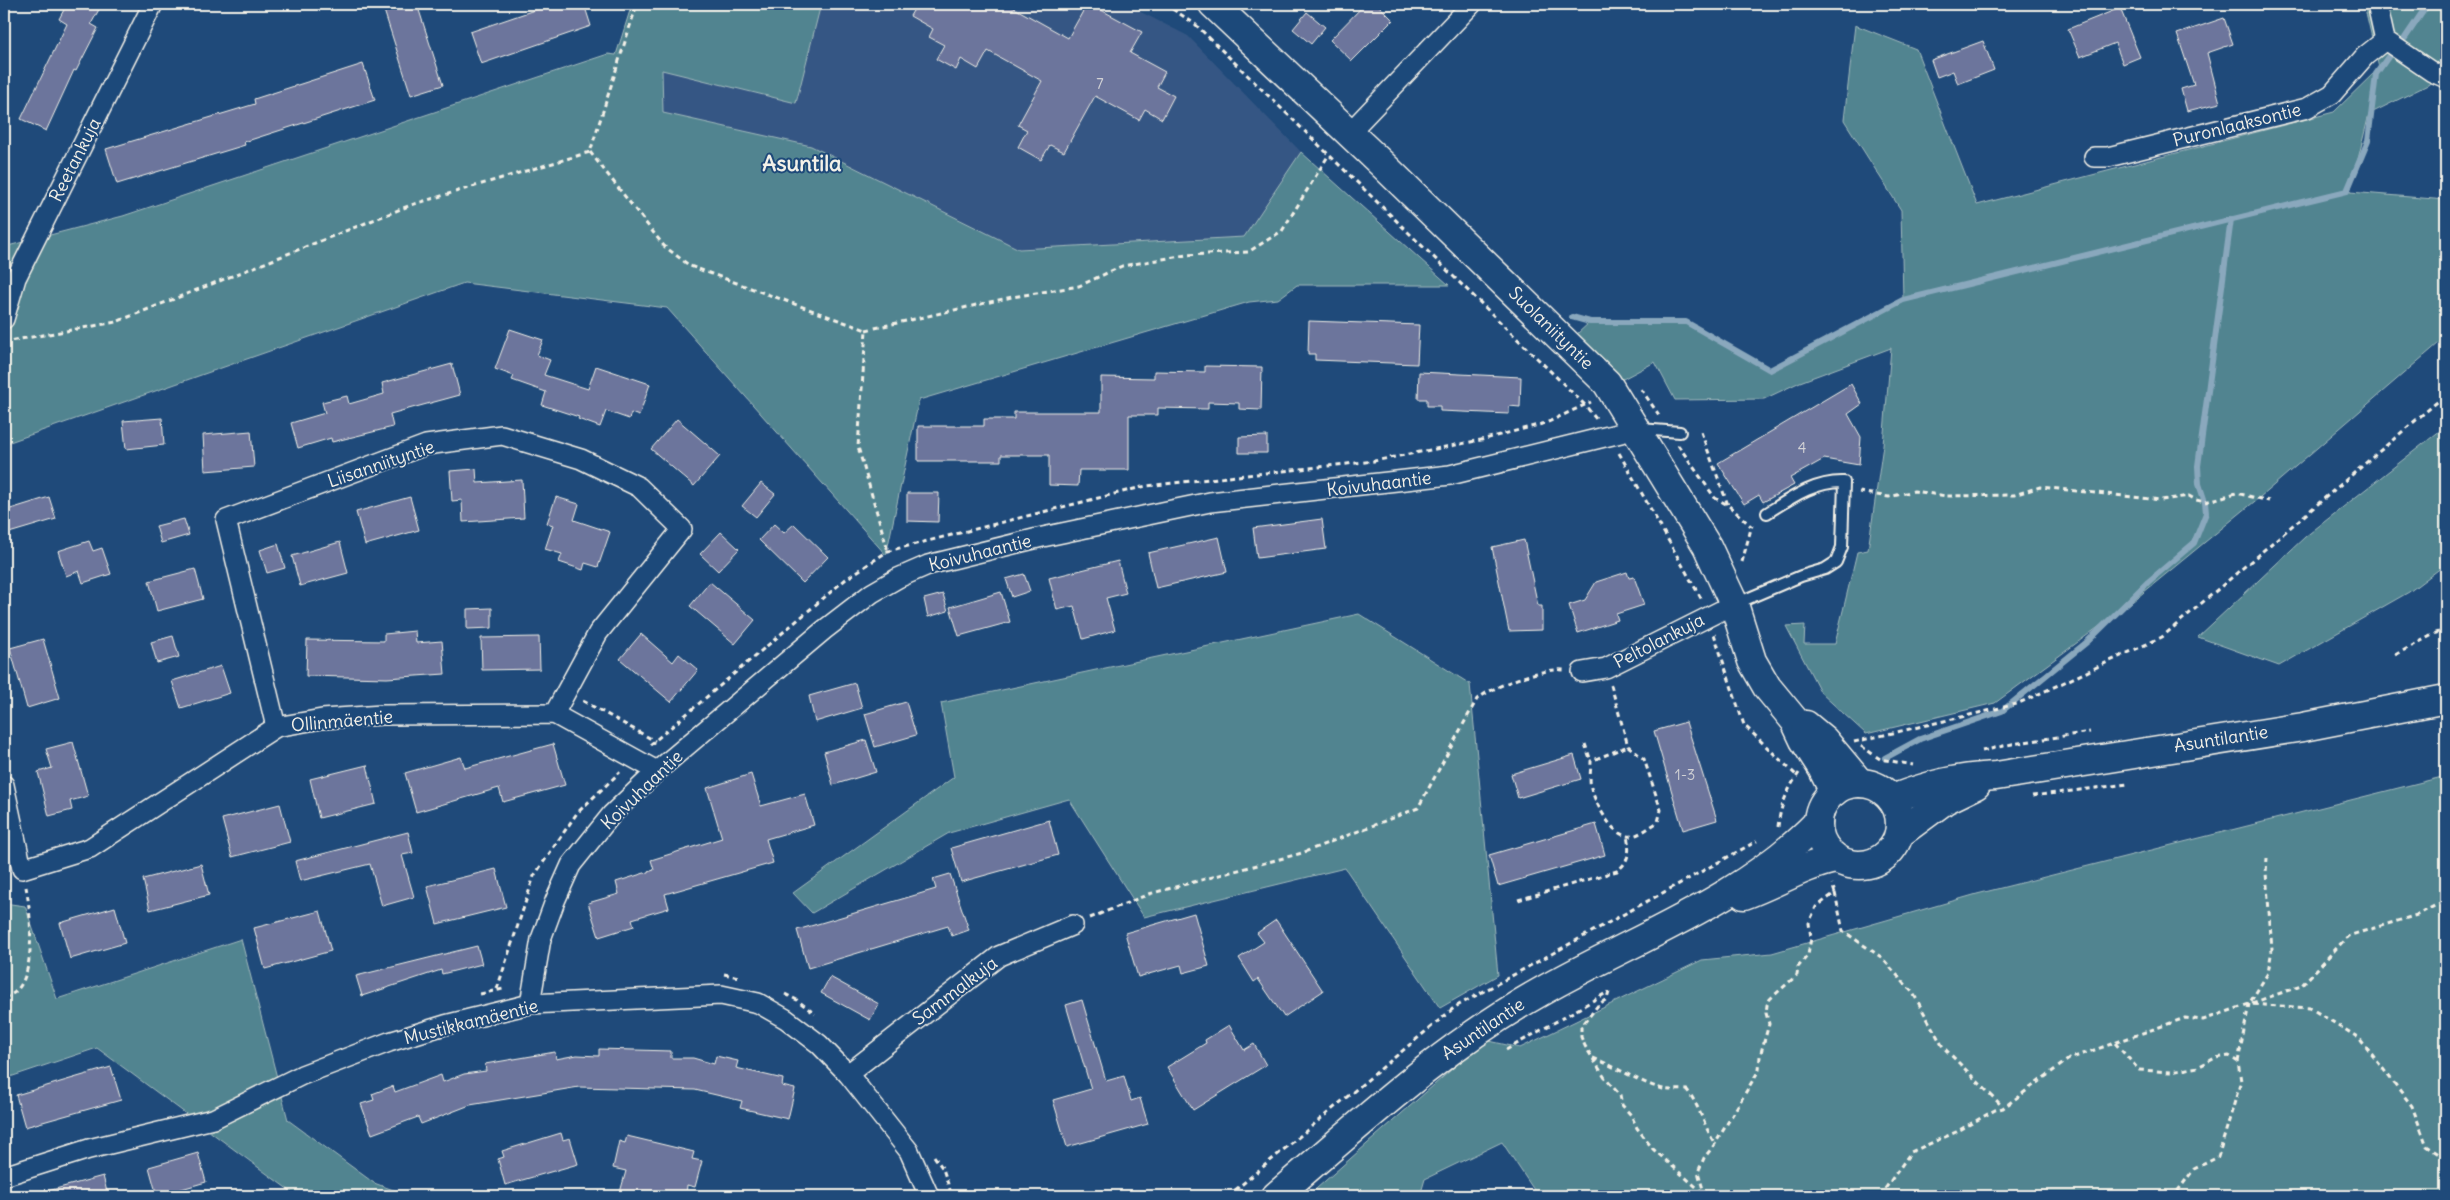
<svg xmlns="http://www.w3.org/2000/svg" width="2450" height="1200" viewBox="0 0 2450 1200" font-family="Delius,sans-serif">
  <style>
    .built { fill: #365784 }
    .green { fill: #518490; stroke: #a2babc }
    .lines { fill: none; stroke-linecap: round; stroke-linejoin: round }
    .stream { stroke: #8aa8bd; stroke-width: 6 }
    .building { fill: #6c759c; stroke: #f4f1e8 }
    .lane-casing { stroke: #f4f1e8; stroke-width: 14 }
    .street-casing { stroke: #f4f1e8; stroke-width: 22 }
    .secondary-casing { stroke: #f4f1e8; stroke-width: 31 }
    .path { stroke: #f4f1e8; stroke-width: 3; stroke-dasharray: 5 4; stroke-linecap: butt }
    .lane { stroke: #1f4a7a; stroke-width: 10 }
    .street { stroke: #1f4a7a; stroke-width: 19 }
    .secondary { stroke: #1f4a7a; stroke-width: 28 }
    .labels { text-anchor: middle; stroke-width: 4; stroke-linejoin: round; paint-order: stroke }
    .number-label { font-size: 15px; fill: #d2d2d5 }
    .street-label { font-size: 18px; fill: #f4f1e8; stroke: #1f4a7a }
    .district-label { font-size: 22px; font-weight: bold; fill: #f4f1e8; stroke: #1f4a7a }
  </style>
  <rect width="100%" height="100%" fill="#1f4a7a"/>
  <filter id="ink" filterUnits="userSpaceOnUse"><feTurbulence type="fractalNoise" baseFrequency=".02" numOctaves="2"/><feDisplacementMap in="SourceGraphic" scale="10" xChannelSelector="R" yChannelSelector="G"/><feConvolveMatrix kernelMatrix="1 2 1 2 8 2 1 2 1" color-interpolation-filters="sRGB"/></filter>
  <g filter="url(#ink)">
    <path class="built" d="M678 4H1125L1188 36 1301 152 1244 237 1019 249 811 146 663 113 662 70Z"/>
    <g class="green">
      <path d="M632 4H821L796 103 662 70 663 113 811 146 1019 249 1244 237 1301 152 1449 285H1297L1278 299 1249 302 919 400 886 555 667 308 464 283 4 444V247L123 216 608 54 616 55Z"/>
      <path d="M2364 4H2446V76L2369 114 2350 192 2446 200V337L2260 497 2127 606 1995 703 1866 734 1821 693 1786 626 1805 625 1804 644H1835L1857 552 1868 550 1883 445 1891 348 1800 382 1764 399 1675 400 1655 362 1621 380 1577 334 1590 322H1686L1770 370 1903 300 1901 210 1844 120 1855 25 1916 49 1977 205 2334 112 2379 68Z"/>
      <path d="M2446 426V564L2409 592 2279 666 2198 637 2305 537Z"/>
      <path d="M1359 614 1470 684 1498 975 1440 1008 1345 868 1144 917 1069 799 949 833 812 913 793 893 954 777 941 703Z"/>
      <path d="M2446 776V1196H1538L1502 1142 1425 1179 1420 1196H1308L1485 1040 1520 1048 1702 960 1772 953 1977 894Z"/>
      <path d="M4 903 25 906 57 999 241 939 288 1120 374 1183 410 1196H297L97 1048 4 1079Z"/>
    </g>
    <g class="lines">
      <g class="stream">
        <path d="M2405 38 2428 4"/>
        <path d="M1572 317 1590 322H1686L1770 370 1903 300 2347 191 2368 141 2376 74 2388 57"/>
        <path d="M1885 758 1920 739 2002 711 2087 642 2148 582 2194 543 2206 513 2205 502 2199 484 2198 466 2231 219"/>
      </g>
    </g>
    <g class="building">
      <path d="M67 4H102L91 24 98 28 76 71 74 70 46 131 21 119 67 24 59 19Z"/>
      <path d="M382 4H417L443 85 411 95Z"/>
      <path d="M552 4H584L591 26 481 64 470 32Z"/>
      <path d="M917 4H1007L1068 38 1087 4H1090L1142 32 1130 53 1165 72 1157 87 1174 96 1162 119 1145 109 1139 120 1095 96 1064 152 1050 145 1041 160 1018 147 1027 130 1018 125 1042 81 988 51 978 69 961 59 956 70 936 59 944 45 929 37 933 29 910 16Z"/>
      <path d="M1365 4H1377L1393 20 1352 61 1330 40Z"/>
      <path d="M2120 8 2140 57 2123 64 2115 43 2080 57 2068 29Z"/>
      <path d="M1307 12 1325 27 1311 44 1293 29Z"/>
      <path d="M2224 18 2233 44 2207 53 2220 103 2187 111 2181 89 2194 85 2177 34Z"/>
      <path d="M1983 41 1994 70 1958 84 1953 71 1937 77 1931 60Z"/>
      <path d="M363 64 375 100 244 142 245 145 117 184 106 149 255 104 254 99Z"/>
      <path d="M1309 321 1419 325 1417 364 1315 360V354H1308Z"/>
      <path d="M510 329 543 340 537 355 550 360 544 375 588 389 596 366 650 384 639 416 631 413 629 419 606 411 600 427 578 419 579 417 542 405 546 392 512 380 514 376 495 369Z"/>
      <path d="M452 364 460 395 390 414 393 427 332 442 331 438 298 448 291 423 325 413 322 402 347 396 349 404 384 394 382 383Z"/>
      <path d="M1205 366 1262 367 1261 410 1239 409V403L1208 402V409L1158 408V415H1129V470H1079L1078 486 1049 485V455H1001V461H918V426H984V419H1014V412H1101V377L1154 378V371L1205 372Z"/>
      <path d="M1419 372 1521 377 1520 407 1509 406V414L1440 411V406H1427V399H1418Z"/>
      <path d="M1851 384 1862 404 1848 414 1861 437 1859 465 1824 459 1790 478 1794 485 1763 502 1759 495 1744 504 1718 463Z"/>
      <path d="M162 418 164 445 126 449 123 421Z"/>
      <path d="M677 419 720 456 694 486 651 449Z"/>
      <path d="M251 431 254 467 205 471 203 435Z"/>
      <path d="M1267 436V453H1239V437Z"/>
      <path d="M476 469 477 483 522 480 524 518 463 522 462 500 452 501 450 471Z"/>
      <path d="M761 483 775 494 756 517 742 506Z"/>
      <path d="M907 493H939L938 522 907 521Z"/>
      <path d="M49 497 56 519 9 533 4 511Z"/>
      <path d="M410 497 419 530 365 545 356 512Z"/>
      <path d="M556 497 579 504 574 520 610 532 598 567 585 563 583 570 559 562 562 554 545 549 553 525 547 523Z"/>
      <path d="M184 519 189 535 161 543 156 526Z"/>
      <path d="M1322 519 1326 549 1257 558 1253 528Z"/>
      <path d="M774 524 784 533 794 524 828 557 803 583 759 540Z"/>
      <path d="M721 532 739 549 718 571 700 554Z"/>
      <path d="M1219 537 1227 572 1156 588 1148 553Z"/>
      <path d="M1524 540 1538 606H1542V630L1509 631 1492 547Z"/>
      <path d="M89 541 93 551 102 548 111 574 83 583 79 571 66 576 58 551Z"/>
      <path d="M340 542 348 573 300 586 292 556Z"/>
      <path d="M278 544 285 568 267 573 260 550Z"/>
      <path d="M1118 561 1126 593 1106 598 1115 630 1083 639 1074 606 1057 610 1049 578Z"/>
      <path d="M195 569 203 599 157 611 149 581Z"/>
      <path d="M1627 572 1629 578 1634 577 1644 605 1616 614 1618 620 1578 633 1569 605 1585 600 1596 582Z"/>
      <path d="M1024 574 1030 591 1012 597 1006 579Z"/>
      <path d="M710 582 755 620 735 644 690 606Z"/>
      <path d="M1001 592 1010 622 959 636 950 607Z"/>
      <path d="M943 594 948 611 928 617 924 599Z"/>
      <path d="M492 608V628L467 629V609Z"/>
      <path d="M415 631 416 643 442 641 445 674 387 678 306 676 307 640 384 641V634Z"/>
      <path d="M641 634 673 662 679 654 698 670 671 702 620 659Z"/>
      <path d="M173 636 179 657 157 663 151 642Z"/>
      <path d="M539 637 540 669 482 670 481 638Z"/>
      <path d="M43 639 60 698 27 708 10 648Z"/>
      <path d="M221 666 230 693 181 708 172 681Z"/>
      <path d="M855 683 862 708 815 722 809 696Z"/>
      <path d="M906 702 916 735 875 747 865 714Z"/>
      <path d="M1686 722 1717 820 1683 830 1654 731Z"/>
      <path d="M866 740 876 772 833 785 824 752Z"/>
      <path d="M73 742 88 796 70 801 72 810 49 816 38 772 52 768 46 749Z"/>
      <path d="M553 744 565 785 503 802 499 788 416 812 405 773 461 757 465 768Z"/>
      <path d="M1574 755 1581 779 1518 798 1511 774Z"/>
      <path d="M367 765 376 804 319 818 310 779Z"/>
      <path d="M751 774 761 806 805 794 814 825 766 839 773 863 665 894 669 908 632 919 634 926 599 937 588 903 619 894 616 882 654 870 651 860 722 838 707 788Z"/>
      <path d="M280 804 290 842 232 857 222 819Z"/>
      <path d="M1049 820 1058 855 961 882 951 848Z"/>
      <path d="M1596 824 1605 855 1498 886 1489 855Z"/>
      <path d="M408 832 413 853 402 855 414 897 382 906 370 864 300 881 295 861Z"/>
      <path d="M201 864 209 895 150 910 143 879Z"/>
      <path d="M496 869 506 907 437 924 427 886Z"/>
      <path d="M950 874 969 930 952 936 948 926 808 968 797 930 936 889 933 879Z"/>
      <path d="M115 907 125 943 70 959 60 923Z"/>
      <path d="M320 911 331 951 265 969 254 928Z"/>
      <path d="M1194 913 1209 966 1183 973 1181 965 1138 977 1125 933Z"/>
      <path d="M1276 920 1323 991 1284 1017 1258 979 1254 982 1239 958 1264 942 1257 933Z"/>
      <path d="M477 946 482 964 442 974 441 970 362 996 356 976Z"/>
      <path d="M830 977 879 1004 870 1020 821 993Z"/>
      <path d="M1082 1000 1106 1081 1124 1076 1131 1101 1140 1098 1148 1124 1067 1147 1053 1100 1091 1089 1066 1005Z"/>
      <path d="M1229 1025 1244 1050 1254 1044 1266 1065 1193 1110 1167 1067 1206 1043 1205 1040Z"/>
      <path d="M599 1049 671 1051V1058H693L714 1064 716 1056 738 1061 736 1068 783 1079 782 1086 795 1089 788 1119 740 1108 742 1101 695 1090 579 1087 470 1105 421 1124 418 1117 372 1134 361 1104 374 1100 372 1094 393 1086 395 1092 441 1075 443 1082 464 1074 486 1071 485 1064 555 1052 556 1059 577 1055 599 1056Z"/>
      <path d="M111 1067 121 1100 25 1127 16 1095Z"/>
      <path d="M561 1133 563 1140 570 1138 578 1164 505 1185 498 1159 504 1157 502 1151Z"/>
      <path d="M627 1136 694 1152 692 1159 702 1161 695 1187 687 1185 686 1196H619L626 1171 613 1168 619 1141 625 1143Z"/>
      <path d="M198 1153 206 1182 157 1196 149 1167Z"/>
      <path d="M103 1176 108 1196H49L48 1191Z"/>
    </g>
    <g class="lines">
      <g class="lane-casing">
        <g id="lane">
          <path d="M1640 429 1680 432"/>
          <path d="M1735 604 1801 576 1825 569 1836 562 1842 547 1844 482C1815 481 1791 498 1767 513"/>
        </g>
      </g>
      <g class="street-casing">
        <g id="street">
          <path d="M2377 4 2385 40 2432 72 2446 78"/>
          <path d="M1349 133 1472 4"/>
          <path d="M2094 157H2108L2307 108 2332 94 2365 56 2385 40"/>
          <path d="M4 319 16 278 153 4"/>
          <path d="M1582 672 1606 668 1734 604"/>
          <path d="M276 727 226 520 426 445 502 435 581 459 639 487 682 529 598 633 554 714"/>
          <path d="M4 785 22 869 90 848 276 727 322 719 382 715 554 714 657 771"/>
          <path d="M530 1004 541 939 555 901 571 865 612 814 657 771 824 630 872 593 898 578 928 565 1038 538 1210 502 1450 475 1637 429"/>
          <path d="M848 1074 999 956 1073 925"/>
          <path d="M4 1176 89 1149 213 1119 302 1075 389 1042 445 1025 530 1004 721 995 758 1003 786 1019 819 1044 848 1074 909 1151 929 1196"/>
        </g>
      </g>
      <g class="secondary-casing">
        <g id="secondary">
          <path d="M1213 4 1382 164 1607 383 1707 546 1734 604 1752 661 1767 687 1795 721 1804 740 1822 768 1834 792"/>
          <path d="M1806 725 1824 740 1860 783"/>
          <circle cx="1859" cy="824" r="41"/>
          <path d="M1892 799C1929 785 1955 778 1996 776L2303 727 2446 699"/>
          <path d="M1899 834 1945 800 1976 785"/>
          <path d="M1744 895C1775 884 1804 865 1836 859"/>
          <path d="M1276 1196C1361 1123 1444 1046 1542 991 1635 938 1742 901 1818 822"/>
        </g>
      </g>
      <g class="path">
        <path d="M1165 4 1195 24 1585 405 1596 419"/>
        <path d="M590 152 664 246 690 266 866 330 858 447 888 551"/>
        <path d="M866 330 1012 297 1079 286 1122 266 1186 255 1248 252 1282 231 1328 156"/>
        <path d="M4 342 116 322 411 205 590 152 637 4"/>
        <path d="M1641 389 1659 415"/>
        <path d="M1701 432 1728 505"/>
        <path d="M1678 445 1715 498 1728 505 1751 526"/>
        <path d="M1619 453 1702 600"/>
        <path d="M1859 492 1889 497 1914 491 1946 496 2014 495 2040 487 2161 500 2189 496 2196 500 2205 502 2236 493 2269 501"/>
        <path d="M1742 562 1752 525"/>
        <path d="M1714 634 1744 725 1797 776"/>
        <path d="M2395 655 2436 633 2446 630"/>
        <path d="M1611 685 1628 746 1644 759 1661 810 1658 822C1649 827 1637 838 1627 836 1611 834 1595 802 1591 788 1589 780 1591 769 1591 761L1628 746"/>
        <path d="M583 701 655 741"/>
        <path d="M1854 742 2017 704 2162 637 2436 403 2446 396"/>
        <path d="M1585 744 1591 761"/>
        <path d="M650 745 846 579 888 551 1146 486 1374 461 1481 440 1546 423 1591 402"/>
        <path d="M1861 746 1880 759 1913 765"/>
        <path d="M1982 751 2012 744 2090 732"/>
        <path d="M2032 796 2128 784"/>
        <path d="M1778 827C1780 807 1787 790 1799 773"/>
        <path d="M1835 893 1843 931 1881 957 1913 993 1943 1047 2003 1107"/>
        <path d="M1518 900 1617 871C1630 861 1630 850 1627 836"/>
        <path d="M1090 918 1149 894 1302 853 1418 808 1477 699C1496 685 1540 668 1564 670"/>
        <path d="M724 974 739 977"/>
        <path d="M497 989 534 876 577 813 620 772"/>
        <path d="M1609 992 1607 999 1599 1004 1581 1027V1037L1585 1046 1605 1078 1620 1095 1622 1105 1631 1115 1637 1128 1653 1149 1703 1193 1702 1196"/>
        <path d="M480 994 503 989"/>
        <path d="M785 994 797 1000 815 1014"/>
        <path d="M4 998C8 996 14 994 17 990 36 970 31 913 26 887"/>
        <path d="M2252 1003 2301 986 2348 936 2417 915 2446 900"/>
        <path d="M2115 1043 2139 1070 2171 1072 2198 1067 2215 1058 2229 1056 2238 1062 2241 1081 2218 1157 2194 1169 2174 1196"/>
        <path d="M1506 1050 1608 992"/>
        <path d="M1593 1058C1617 1067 1638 1082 1663 1089 1670 1091 1679 1089 1687 1090 1699 1105 1704 1126 1715 1144"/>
        <path d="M2238 1062 2249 1004 2268 973 2272 949 2266 873 2267 858"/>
        <path d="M934 1156 943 1169 952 1196"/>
        <path d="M1228 1196 1455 1007 1757 841"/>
        <path d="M1705 1196 1698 1172 1704 1158 1715 1144 1759 1070 1760 1056 1769 1024 1766 1013 1767 1005 1770 999 1797 975 1798 967 1808 955 1811 938 1809 923 1816 907 1835 893 1832 884"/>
        <path d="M1880 1196 1911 1152 1956 1132 1995 1110 2003 1108 2069 1059 2185 1018 2203 1020 2249 1004 2310 1008 2359 1038 2412 1106 2427 1146 2446 1159"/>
      </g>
      <use href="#lane" class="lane"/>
      <use href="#street" class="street"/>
      <use href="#secondary" class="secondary"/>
    </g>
  </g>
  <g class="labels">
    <g class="number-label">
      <text x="1100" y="89">7</text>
      <text x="1802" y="453">4</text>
      <text x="1685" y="780">1-3</text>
    </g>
    <g class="street-label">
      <text transform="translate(2237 125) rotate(-14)" y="6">Puronlaaksontie</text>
      <text transform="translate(75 160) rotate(-63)" y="6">Reetankuja</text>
      <text transform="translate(1551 328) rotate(44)" y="6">Suolaniityntie</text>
      <text transform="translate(381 464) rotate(-19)" y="6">Liisanniityntie</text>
      <text transform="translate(1379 484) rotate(-7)" y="6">Koivuhaantie</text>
      <text transform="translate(980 553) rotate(-14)" y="6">Koivuhaantie</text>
      <text transform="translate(1659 641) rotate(-27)" y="6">Peltolankuja</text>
      <text transform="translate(342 721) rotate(-5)" y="6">Ollinmäentie</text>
      <text transform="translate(2221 739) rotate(-9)" y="6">Asuntilantie</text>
      <text transform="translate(642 790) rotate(-44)" y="6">Koivuhaantie</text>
      <text transform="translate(955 991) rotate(-37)" y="6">Sammalkuja</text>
      <text transform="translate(471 1022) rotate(-14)" y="6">Mustikkamäentie</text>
      <text transform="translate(1483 1029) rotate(-34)" y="6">Asuntilantie</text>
    </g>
    <g class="district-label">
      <text x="802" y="171">Asuntila</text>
    </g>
  </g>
  <rect width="2450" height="1200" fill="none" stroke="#1f4a7a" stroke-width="20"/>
  <rect x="10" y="10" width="2430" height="1180" fill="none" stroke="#f4f1e8" stroke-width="2" filter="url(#ink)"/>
</svg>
